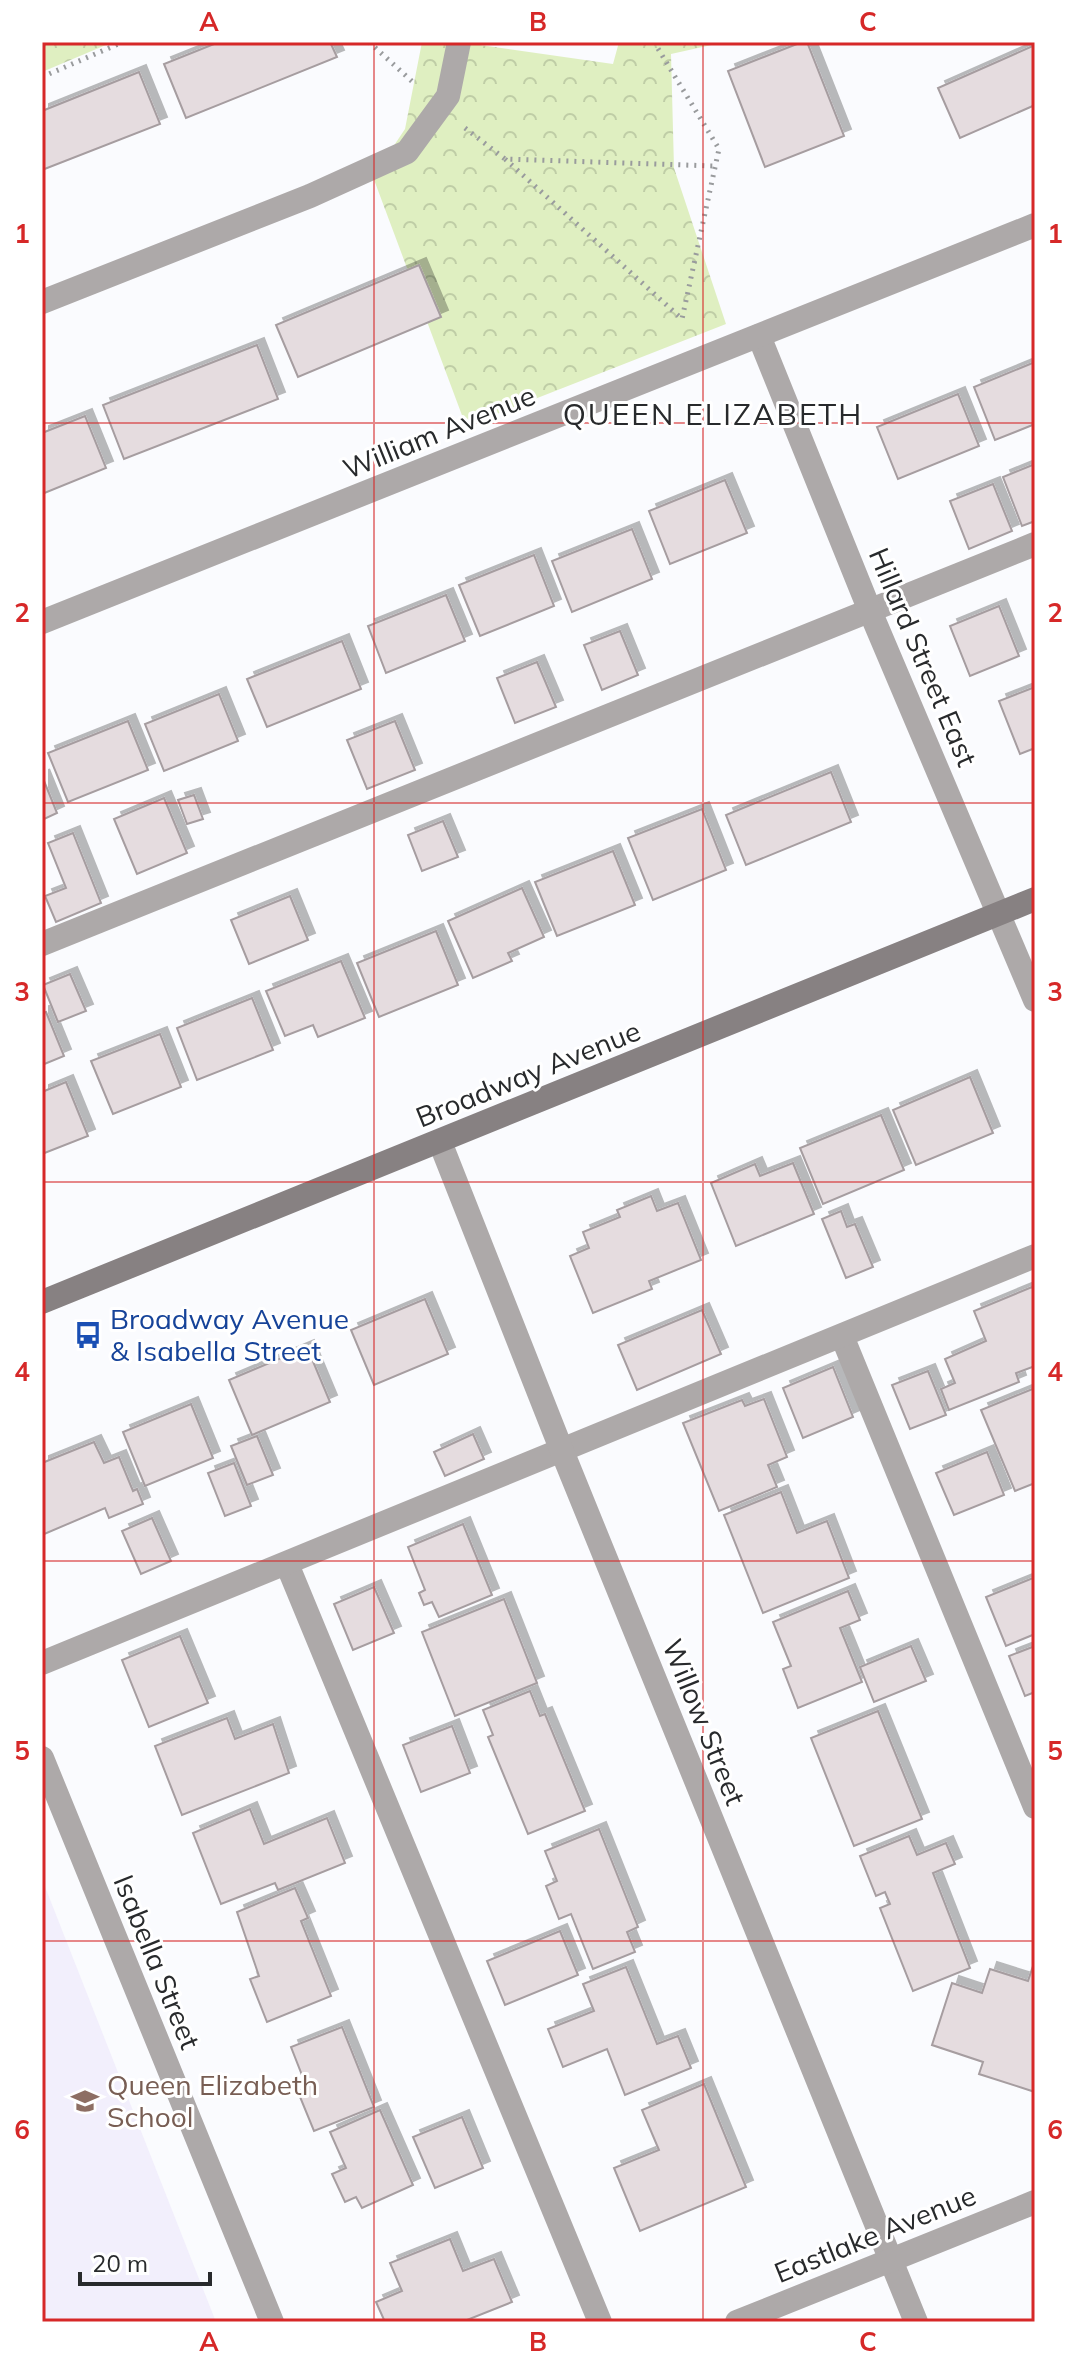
<svg xmlns="http://www.w3.org/2000/svg" width="1077" height="2364" viewBox="0 0 1077 2364" font-family="Mulish,sans-serif">
  <style>
    .education { fill: #f2effc }
    .park { fill: url(#park-crowns) }
    .building { fill: #e5dcdf; stroke: #a69da0; stroke-width: 2; filter: url(#shadow) }
    .lines { fill: none; stroke-linecap: round; stroke-linejoin: round }
    .path { stroke: #999b9d; stroke-width: 5; stroke-dasharray: 2 6; stroke-linecap: butt }
    .lane { stroke: #ada9a9; stroke-width: 24 }
    .street { stroke: #ada9a9; stroke-width: 24 }
    .secondary { stroke: #878182; stroke-width: 24 }
    .grid { fill: none; stroke: #d62828; stroke-width: 2; stroke-opacity: 0.55 }
    .labels { text-anchor: middle; stroke-width: 6; stroke-linejoin: round; paint-order: stroke }
    .street-label { font-size: 28px; fill: #282a2c; stroke: #fff }
    .transit-label { font-size: 28px; fill: #164399; stroke: #fff; text-anchor: start }
    .education-label { font-size: 28px; fill: #785e54; stroke: #fff; text-anchor: start }
    .neighbourhood-label { font-size: 30px; letter-spacing: 2px; fill: #282a2c; stroke: #fff }
    .neatline { fill: none; stroke: #d62828; stroke-width: 3 }
    .grid-label { font-size: 26px; text-anchor: middle; font-weight: bold; fill: #d62828 }
  </style>
  <defs>
    <pattern id="park-crowns" width="20" height="18" patternUnits="userSpaceOnUse" patternTransform="scale(2)"><rect width="20" height="18" fill="#dfefc1"/><path d="M2 6a3 3 0 1 1 6 0M12 15a3 3 0 1 1 6 0" fill="none" stroke="#bfcda6"/></pattern>
    <filter id="shadow"><feDropShadow dx="7" dy="-7" stdDeviation="0" flood-color="#0004"/></filter>
  </defs>
  <rect width="100%" height="100%" fill="#fafbfe"/>
  <path class="education" d="M42 1879 216 2322H42Z"/>
  <g class="park">
    <path d="M42 42H113L42 72Z"/>
    <path d="M422 42H459L613 64 619 42H725L671 54 674 168 726 324 466 426 373 177 405 129Z"/>
  </g>
  <g class="building">
    <path d="M219 42H330L337 57 186 118 164 64Z"/>
    <path d="M802 42H807L844 136 765 167 728 71Z"/>
    <path d="M1035 45V105L960 138 938 88Z"/>
    <path d="M139 72 160 124 42 170V111Z"/>
    <path d="M419 265 441 317 298 377 276 325Z"/>
    <path d="M257 345 278 399 124 459 103 405Z"/>
    <path d="M1035 362V424L995 440 974 387Z"/>
    <path d="M958 394 979 446 898 479 877 427Z"/>
    <path d="M85 416 106 468 42 494V433Z"/>
    <path d="M1035 464V521L1022 526 1003 477Z"/>
    <path d="M725 480 747 533 670 564 649 511Z"/>
    <path d="M993 484 1012 531 969 549 950 501Z"/>
    <path d="M632 529 652 579 572 612 552 561Z"/>
    <path d="M534 555 554 606 480 636 459 585Z"/>
    <path d="M446 595 465 641 386 673 368 626Z"/>
    <path d="M999 606 1019 656 970 676 950 626Z"/>
    <path d="M620 631 638 675 602 690 584 645Z"/>
    <path d="M342 641 361 689 267 727 247 679Z"/>
    <path d="M537 662 556 707 515 723 497 678Z"/>
    <path d="M1035 687V748L1020 754 999 701Z"/>
    <path d="M219 694 238 741 164 771 145 724Z"/>
    <path d="M128 721 148 770 68 802 48 753Z"/>
    <path d="M395 721 415 770 367 789 347 740Z"/>
    <path d="M831 772 851 822 746 865 726 815Z"/>
    <path d="M42 776 57 813 42 820Z"/>
    <path d="M194 795 203 819 187 824 178 800Z"/>
    <path d="M164 798 187 853 137 874 114 819Z"/>
    <path d="M702 809 726 870 653 900 628 838Z"/>
    <path d="M443 821 458 857 422 871 408 835Z"/>
    <path d="M73 833 101 903 56 922 45 896 66 888 48 843Z"/>
    <path d="M613 851 635 905 557 936 535 882Z"/>
    <path d="M522 888 544 937 508 953 512 961 473 978 448 921Z"/>
    <path d="M290 896 308 940 249 964 231 920Z"/>
    <path d="M436 931 458 985 379 1017 357 963Z"/>
    <path d="M341 961 365 1018 318 1037 313 1025 285 1036 266 991Z"/>
    <path d="M70 974 86 1011 58 1022 43 985Z"/>
    <path d="M252 998 273 1050 197 1080 177 1028Z"/>
    <path d="M46 1012 64 1056 42 1065V1013Z"/>
    <path d="M160 1034 181 1087 113 1114 91 1061Z"/>
    <path d="M970 1077 993 1133 916 1165 893 1110Z"/>
    <path d="M66 1082 88 1136 42 1154V1092Z"/>
    <path d="M881 1115 904 1170 823 1204 800 1148Z"/>
    <path d="M793 1163 814 1214 736 1246 711 1183 755 1164 760 1176Z"/>
    <path d="M651 1196 657 1211 678 1203 701 1260 649 1281 652 1289 593 1313 570 1256 589 1248 583 1232 620 1217 617 1210Z"/>
    <path d="M841 1211 847 1227 855 1224 873 1267 846 1278 822 1219Z"/>
    <path d="M1032 1287 1035 1293V1366L1016 1373 1019 1382 949 1410 941 1389 955 1383 945 1359 986 1341 974 1311Z"/>
    <path d="M425 1299 448 1354 374 1385 351 1330Z"/>
    <path d="M702 1310 721 1354 637 1390 618 1345Z"/>
    <path d="M307 1347 330 1402 252 1435 229 1380Z"/>
    <path d="M833 1367 853 1417 803 1438 783 1388Z"/>
    <path d="M928 1371 946 1415 910 1429 892 1385Z"/>
    <path d="M1035 1388V1483L1015 1491 981 1410Z"/>
    <path d="M764 1399 787 1457 768 1465 777 1487 719 1511 683 1423 742 1400 745 1406Z"/>
    <path d="M191 1404 213 1458 145 1486 123 1432Z"/>
    <path d="M473 1434 484 1459 445 1476 434 1452Z"/>
    <path d="M257 1436 273 1475 247 1485 231 1446Z"/>
    <path d="M94 1442 104 1463 119 1457 133 1491 137 1489 143 1504 109 1518 105 1508 42 1535V1463Z"/>
    <path d="M987 1452 1004 1495 954 1515 936 1473Z"/>
    <path d="M234 1463 251 1506 225 1516 208 1473Z"/>
    <path d="M781 1492 797 1533 827 1521 849 1578 763 1613 724 1515Z"/>
    <path d="M152 1518 171 1561 141 1574 122 1531Z"/>
    <path d="M463 1524 492 1595 439 1617 432 1602 424 1605 419 1593 425 1590 408 1547Z"/>
    <path d="M1033 1578 1035 1584V1634L1006 1646 986 1597Z"/>
    <path d="M374 1587 394 1633 353 1650 334 1604Z"/>
    <path d="M848 1591 860 1620 840 1628 862 1682 798 1708 783 1669 791 1666 773 1622Z"/>
    <path d="M504 1599 537 1683 455 1716 422 1632Z"/>
    <path d="M180 1636 208 1703 149 1727 122 1660Z"/>
    <path d="M911 1646 926 1681 874 1702 860 1667Z"/>
    <path d="M1035 1646V1692L1025 1696 1009 1656Z"/>
    <path d="M530 1691 540 1716 545 1714 585 1811 528 1834 488 1737 493 1735 483 1710Z"/>
    <path d="M878 1711 922 1819 854 1846 811 1738Z"/>
    <path d="M227 1718 235 1739 273 1724 289 1773 182 1815 155 1746Z"/>
    <path d="M452 1726 470 1773 421 1792 403 1745Z"/>
    <path d="M250 1809 264 1844 327 1818 345 1863 278 1890 275 1883 221 1904 193 1833Z"/>
    <path d="M599 1829 638 1927 627 1932 635 1952 593 1969 571 1914 559 1919 546 1886 557 1881 545 1851Z"/>
    <path d="M909 1836 917 1855 946 1843 955 1864 933 1873 970 1968 913 1991 880 1908 890 1904 885 1892 876 1896 860 1856Z"/>
    <path d="M295 1888 308 1918 301 1921 331 1996 267 2022 250 1979 259 1976 237 1912Z"/>
    <path d="M560 1931 578 1975 505 2005 487 1961Z"/>
    <path d="M1033 1966 1035 2092 979 2074 983 2062 932 2045 952 1983 982 1993 990 1969 1028 1981Z"/>
    <path d="M626 1967 657 2044 678 2036 691 2068 625 2095 607 2049 563 2067 548 2029 594 2011 583 1984Z"/>
    <path d="M342 2027 374 2107 314 2131 298 2092 307 2088 291 2047Z"/>
    <path d="M704 2084 746 2187 640 2231 614 2168 659 2150 642 2110Z"/>
    <path d="M380 2110 413 2185 362 2208 356 2197 345 2202 332 2174 346 2168 330 2132Z"/>
    <path d="M462 2117 483 2168 435 2188 413 2137Z"/>
    <path d="M450 2239 463 2271 494 2259 512 2302 462 2322H385L376 2302 402 2291 390 2263Z"/>
  </g>
  <g class="lines">
    <g class="path">
      <path d="M369 42 416 85"/>
      <path d="M42 77 123 42"/>
      <path d="M465 128 505 159 714 166"/>
      <path d="M505 159 682 319 719 149 654 42"/>
    </g>
    <g class="lane">
      <path d="M42 302 310 196 407 152 448 96 459 42"/>
      <path d="M42 944 1035 544"/>
      <path d="M842 1336 1035 1807"/>
      <path d="M287 1564 600 2322"/>
      <path d="M42 1663 1035 1256"/>
    </g>
    <g class="street">
      <path d="M759 336 870 611 1035 1000"/>
      <path d="M42 622 1035 225"/>
      <path d="M440 1142 562 1451 916 2322"/>
      <path d="M42 1758 272 2322"/>
      <path d="M737 2322 1035 2202"/>
    </g>
    <path class="secondary" d="M42 1302 1035 899"/>
  </g>
  <path class="grid" d="M374 42V2322M703 42V2322M42 423H1035M42 803H1035M42 1182H1035M42 1561H1035M42 1941H1035"/>
  <defs>
    <g id="bus-bare" transform="scale(2.16)"><path d="M-5-6H5V4H4V6H2V4H-2V6H-4V4H-5ZM-3.5-4V0h7V-4ZM-3.5 1.2v1.5H-2V1.2ZM2 1.2v1.5H3.5V1.2Z" fill="#1a4fb4" stroke="#fff" stroke-width="2.5" paint-order="stroke"/></g>
    <g id="school-bare" transform="scale(2.16)"><path d="M0-5L7-2L0 1L-7-2ZM-4 1L0 2.5L4 1V4Q0 6-4 4Z" fill="#8d6e63" stroke="#fff" stroke-width="2.5" paint-order="stroke"/></g>
  </defs>
  <g fill-rule="evenodd">
    <use href="#bus-bare" x="88" y="1335"/>
    <use href="#school-bare" x="85" y="2101"/>
  </g>
  <g class="labels">
    <g class="street-label">
      <text transform="translate(439 432) rotate(-22)" y="10">William Avenue</text>
      <text transform="translate(923 657) rotate(67)" y="10">Hillard Street East</text>
      <text transform="translate(528 1074) rotate(-22)" y="10">Broadway Avenue</text>
      <text transform="translate(704 1722) rotate(68)" y="10">Willow Street</text>
      <text transform="translate(157 1962) rotate(68)" y="10">Isabella Street</text>
      <text transform="translate(875 2234) rotate(-22)" y="10">Eastlake Avenue</text>
    </g>
    <g class="transit-label">
      <text x="110" y="1329">Broadway Avenue<tspan x="110" dy="32">&amp; Isabella Street</tspan></text>
    </g>
    <g class="education-label">
      <text x="107" y="2095">Queen Elizabeth<tspan x="107" dy="32">School</tspan></text>
    </g>
    <g class="neighbourhood-label">
      <text x="713" y="425">QUEEN ELIZABETH</text>
    </g>
  </g>
  <rect width="1077" height="2364" fill="none" stroke="#ffffff" stroke-width="88"/>
  <path d="M80 2272v12h130v-12" fill="none" stroke="#282a2c" stroke-width="4"/>
  <text x="92" y="2272" font-size="24" fill="#282a2c" stroke="#ffffff" stroke-width="6" paint-order="stroke">20 m</text>
  <rect x="44" y="44" width="989" height="2276" class="neatline"/>
  <g class="grid-label">
    <text x="209" y="31">A</text>
    <text x="538" y="31">B</text>
    <text x="868" y="31">C</text>
    <text x="22" y="243">1</text>
    <text x="1055" y="243">1</text>
    <text x="22" y="622">2</text>
    <text x="1055" y="622">2</text>
    <text x="22" y="1001">3</text>
    <text x="1055" y="1001">3</text>
    <text x="22" y="1381">4</text>
    <text x="1055" y="1381">4</text>
    <text x="22" y="1760">5</text>
    <text x="1055" y="1760">5</text>
    <text x="22" y="2139">6</text>
    <text x="1055" y="2139">6</text>
    <text x="209" y="2351">A</text>
    <text x="538" y="2351">B</text>
    <text x="868" y="2351">C</text>
  </g>
</svg>
